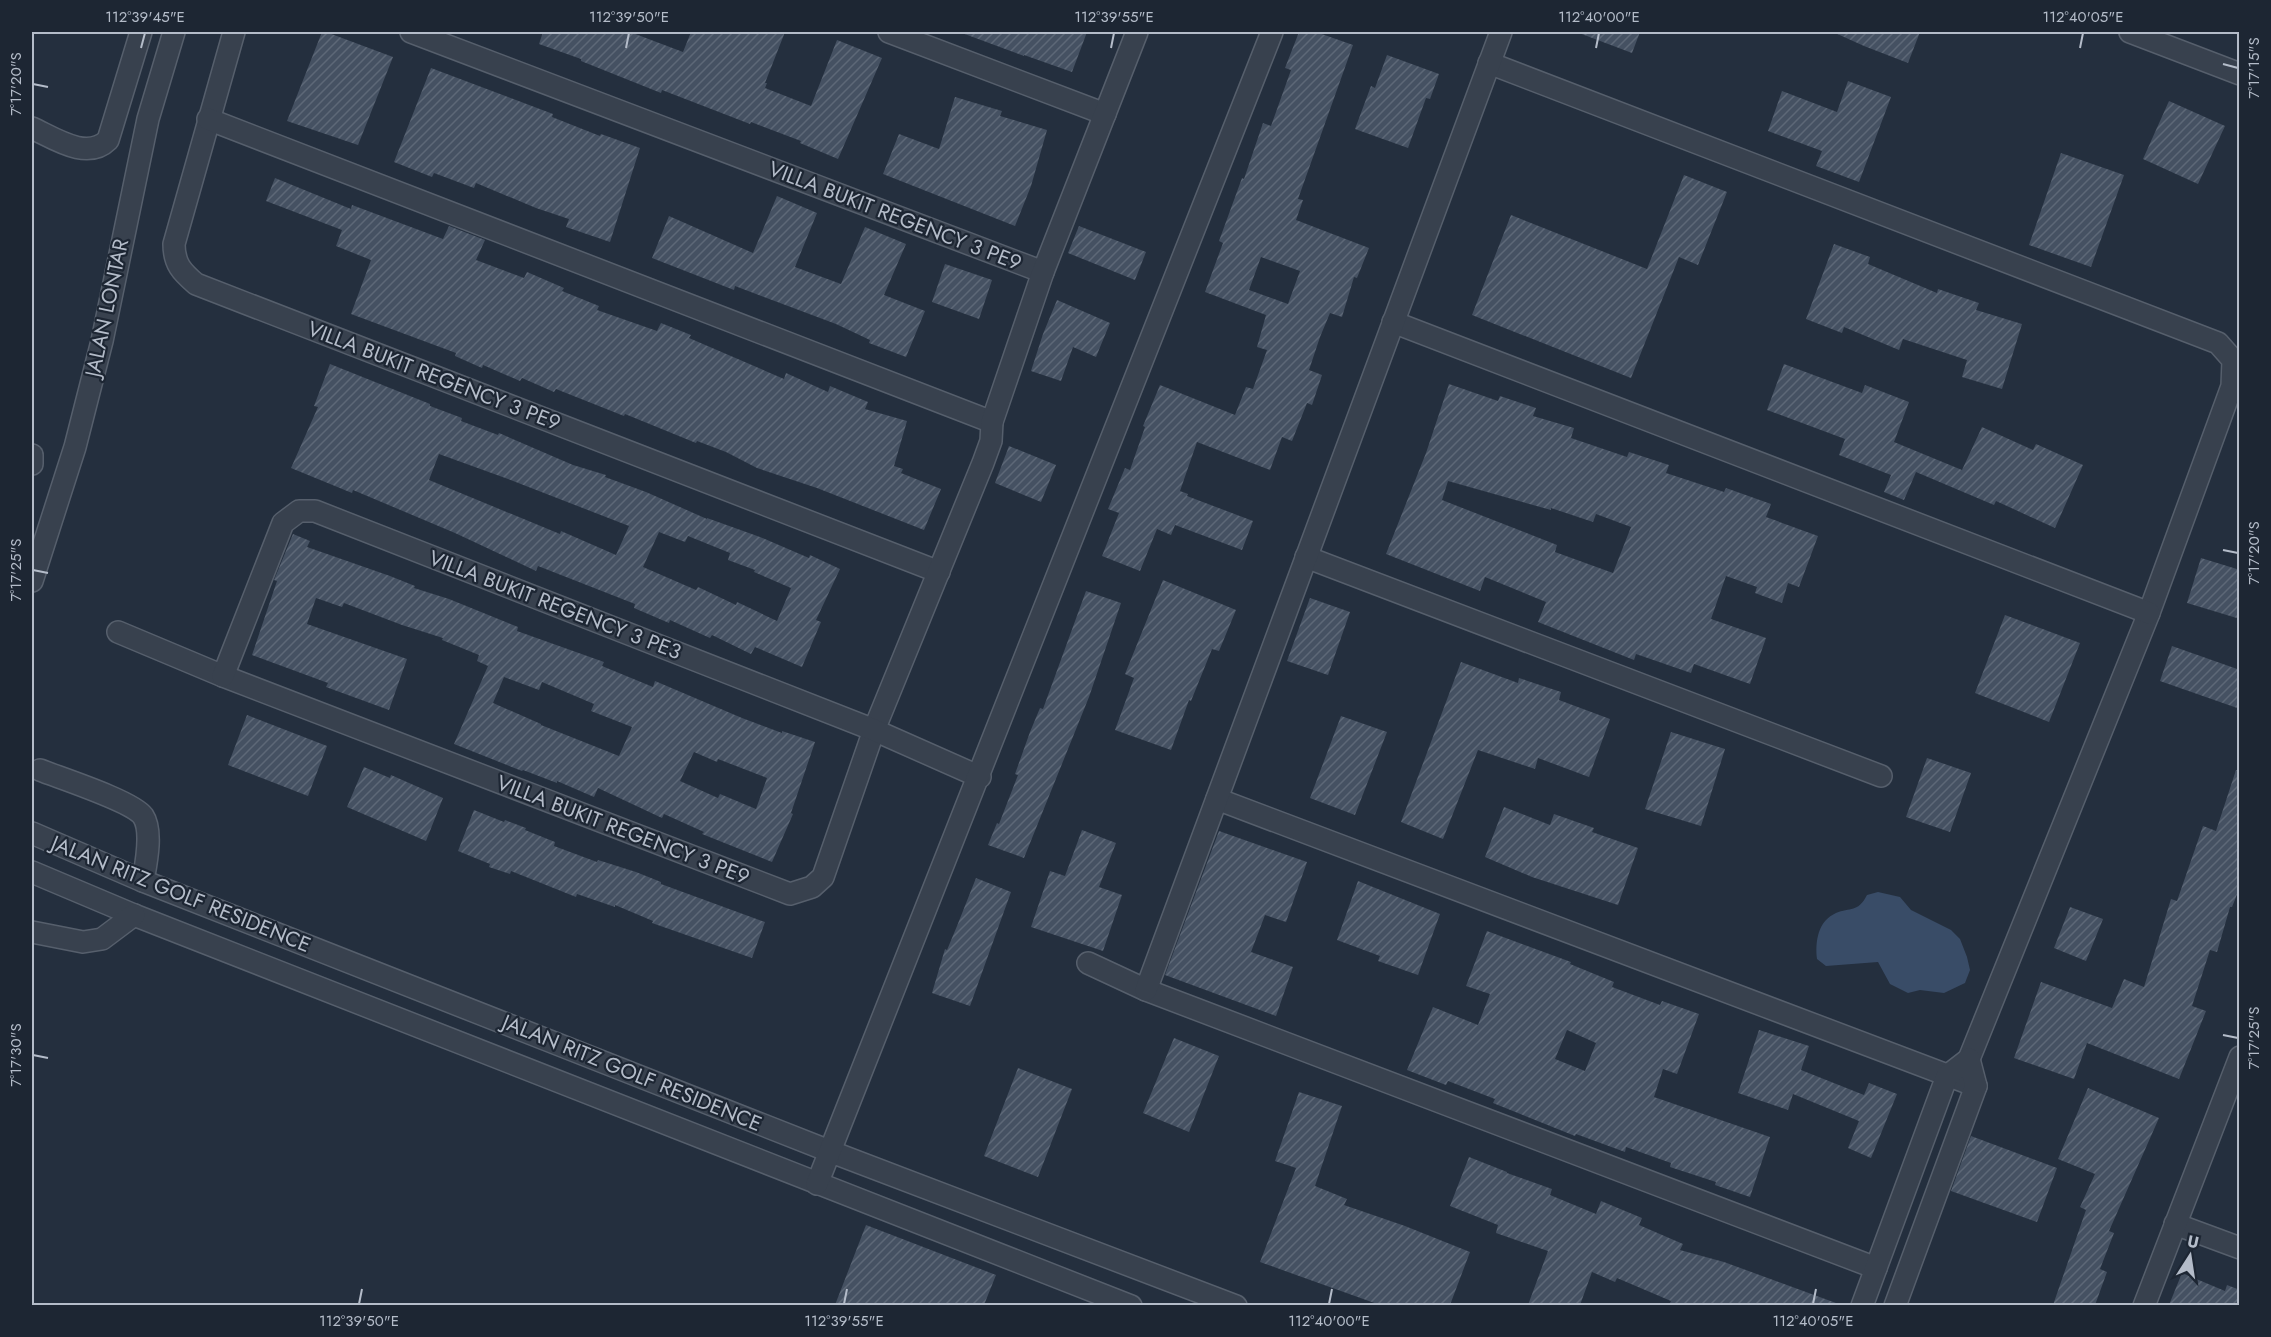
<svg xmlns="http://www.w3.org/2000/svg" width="2271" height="1337" viewBox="0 0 2271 1337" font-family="Jost,sans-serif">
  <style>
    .water { fill: #394c67 }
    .building { fill: url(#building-hatch); fill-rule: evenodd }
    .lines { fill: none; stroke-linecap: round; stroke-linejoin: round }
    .street-casing { stroke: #565f6c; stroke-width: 24 }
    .street { stroke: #38414e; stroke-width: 21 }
    .ticks { fill: none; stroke: #b4bcc9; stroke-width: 2 }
    .labels { text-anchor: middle; stroke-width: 4.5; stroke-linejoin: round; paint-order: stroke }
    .street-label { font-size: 21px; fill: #b4bcc9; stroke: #1d2633 }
    .neatline { fill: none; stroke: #b4bcc9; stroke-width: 2 }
    .ticks-label { font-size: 15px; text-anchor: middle; fill: #b4bcc9 }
  </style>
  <defs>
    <pattern id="building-hatch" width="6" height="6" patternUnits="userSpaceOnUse" patternTransform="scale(1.5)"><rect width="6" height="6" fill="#455162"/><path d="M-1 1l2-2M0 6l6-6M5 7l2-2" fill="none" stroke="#5d6877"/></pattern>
  </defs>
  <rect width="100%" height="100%" fill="#242f3e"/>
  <path class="water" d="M1878 892 1900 897 1911 910 1951 930 1960 939 1967 957 1970 970 1965 983 1944 993 1920 990 1908 993 1890 984 1878 962 1826 966 1817 959C1815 941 1818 921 1836 913 1850 907 1858 913 1867 895Z"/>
  <g class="building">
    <path d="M322 32H326L393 57 358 145 287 121Z"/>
    <path d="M543 32H630L683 52 691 32H785L765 83H767L765 88 811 106 837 40 882 58 838 159 800 143 801 141 751 122 750 124 662 90 661 93 581 61V59L539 44Z"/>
    <path d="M962 32H1087L1072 72 1024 55V56L962 33Z"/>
    <path d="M1299 32H1316L1353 45 1298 199 1303 200 1296 220 1369 248 1357 278 1354 277 1342 317 1330 313 1320 337 1309 370 1322 375 1312 405 1307 403 1292 441 1282 437 1270 470 1197 442 1180 491 1188 494 1187 496 1253 521 1242 550 1175 525 1171 535 1157 529 1140 571 1102 556 1119 513 1108 509 1125 468 1130 470 1145 427 1143 426 1160 385 1235 415 1246 387 1253 389 1267 350 1257 347 1266 315 1205 292 1223 243 1219 241 1242 178 1244 179 1263 123 1271 126 1291 70 1285 68ZM1261 257 1300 271 1288 304 1249 290Z"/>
    <path d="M1579 32H1640L1632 53 1579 33Z"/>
    <path d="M1833 32H1920L1908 63 1864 46Z"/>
    <path d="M1387 55 1439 74 1430 99 1426 98 1408 148 1355 129 1371 86 1375 88Z"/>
    <path d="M431 68 553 114 552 117 600 136 601 134 640 148 610 242 566 227 569 219 536 208 476 183 474 188 434 173 432 177 394 162Z"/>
    <path d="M1848 81 1891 97 1859 182 1816 166 1822 151 1768 131 1782 91 1837 112Z"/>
    <path d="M955 97 1002 111 1000 116 1047 130 1031 186 1015 226 883 174 899 134 939 149Z"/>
    <path d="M2169 101 2225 126 2198 184 2143 159Z"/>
    <path d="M2061 153 2124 175 2091 267 2029 245Z"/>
    <path d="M1684 175 1727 192 1698 265 1679 257 1631 378 1472 315 1511 215 1647 269Z"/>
    <path d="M275 178 351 209 352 205 443 239 449 226 485 240 476 260 524 278 527 272 564 288 562 291 599 306 597 310 657 331 661 323 691 335 689 338 784 379 786 373 828 392 830 386 868 402 865 409 907 421 894 466 903 469 901 473 941 489 924 530 817 488 757 468 726 452 697 441 696 443 625 414 624 416 556 389 554 392 522 378 520 381 483 365 482 368 455 356 456 353 351 314 371 260 336 246 342 230 266 201Z"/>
    <path d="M777 196 817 213 795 267 841 284 865 227 906 244 884 295 925 311 906 357 869 343 870 340 836 324 735 286 734 290 652 258 669 216 753 253Z"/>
    <path d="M1079 226 1146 252 1135 280 1068 253Z"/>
    <path d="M1834 244 1870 257 1868 264 1937 293 1938 289 1979 303 1976 310 2022 324 2002 389 1962 377 1967 360 1903 339 1899 350 1844 327 1842 333 1806 319Z"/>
    <path d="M945 264 992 280 979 319 932 302Z"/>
    <path d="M1057 300 1110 323 1096 357 1073 347 1061 381 1031 371 1043 334Z"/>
    <path d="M330 364 430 404V406L462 418 461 421 498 435 499 433 573 465 606 475 605 477 646 492 707 519V518L760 537 809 558 810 555 840 569 816 620 821 622 802 667 755 647 751 654 712 635 710 638 670 620 669 623 634 608 635 604 538 566 536 571 455 533 353 490 352 493 291 468 318 407 314 406ZM439 454 508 479 629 526 616 555 561 531 560 534 429 480ZM659 532 685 542 688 536 730 553 728 560 755 570 754 572 791 588 777 621 737 602 736 605 698 587 696 590 643 567Z"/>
    <path d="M1784 364 1862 393 1865 385 1909 402 1894 442 1962 470 1982 427 2033 450 2036 444 2083 465 2055 528 1996 501 1994 505 1916 472 1904 500 1884 492 1891 475 1839 455 1845 439 1767 410Z"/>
    <path d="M1449 384 1498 401 1500 396 1536 408 1533 416 1574 428 1571 438 1627 457 1629 452 1669 465 1666 473 1724 492 1726 488 1771 504 1766 517 1818 536 1799 587 1788 583 1782 603 1755 593 1757 587 1726 576 1711 619 1766 638 1750 684 1694 664 1691 673 1636 654 1634 660 1538 622 1546 602 1485 577 1480 591 1386 554 1426 453ZM1448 481 1551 510V508L1593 522 1596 514 1631 527 1613 573 1555 552 1557 545 1442 500Z"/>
    <path d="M1009 446 1056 465 1041 502 995 483Z"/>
    <path d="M293 534 310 541 307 547 390 576 415 586 414 588 449 599 518 627 517 631 604 662 602 666 653 687 655 681 742 718 782 733V731L815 742 791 813 793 814 772 862 702 834 704 832 664 814 662 818 598 788 594 797 557 781V783L523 770 522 771 454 744 488 666 477 661 479 655 442 640 443 638 402 625 344 603 342 607 316 598 307 624 407 659 389 710 326 687 328 683 252 655 277 581 274 580ZM504 677 539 690 542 682 594 704 591 711 632 727 619 756 541 725V724L493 703ZM694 752 717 762 718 759 767 778 756 809 720 794 718 798 680 781Z"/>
    <path d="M2201 558 2240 570V619L2187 603Z"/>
    <path d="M1163 580 1236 610 1219 651 1212 649 1191 701 1189 700 1171 750 1115 730 1134 678 1125 674Z"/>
    <path d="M1086 591 1121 603 1089 697 1024 858 988 845 997 823 999 824 1018 775 1015 774 1030 732 1040 708 1043 709Z"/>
    <path d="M1310 598 1350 612 1328 675 1287 661Z"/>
    <path d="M2005 615 2080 643 2049 722 1975 693Z"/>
    <path d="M2172 646 2240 670V709L2160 681Z"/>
    <path d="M1461 662 1518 683 1519 678 1561 692 1559 700 1610 719 1589 777 1538 758 1535 769 1478 750 1443 839 1401 822Z"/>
    <path d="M247 715 327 746 308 796 228 765Z"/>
    <path d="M1341 716 1387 732 1355 815 1310 798Z"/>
    <path d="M1671 732 1725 749 1701 826 1645 809Z"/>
    <path d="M1927 758 1971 773 1950 832 1906 817Z"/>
    <path d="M364 767 390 778 391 775 443 798 426 841 347 807Z"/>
    <path d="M2236 770H2240V887L2232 907H2230L2217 952 2210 950 2192 1006 2206 1011 2179 1079 2087 1043 2074 1079 2014 1058 2041 982 2112 1008 2124 979 2144 987 2171 899 2177 901 2203 826 2216 831Z"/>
    <path d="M1504 807 1550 825 1554 814 1594 828 1592 832 1638 848 1618 905 1532 877 1485 857Z"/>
    <path d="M474 810 504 822 505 820 526 828 525 830 555 842 554 846 597 862 598 860 636 872 661 882V884L765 922 752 958 652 923 653 921 615 905V907L577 894 576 897 511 871 510 874 489 867 490 864 458 851Z"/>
    <path d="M1082 830 1116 843 1099 887 1122 895 1103 951 1031 927 1050 871 1065 876Z"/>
    <path d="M1219 831 1307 862 1286 922 1265 915 1251 952 1293 967 1276 1016 1165 975Z"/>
    <path d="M976 878 1011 892 970 1006 932 993 945 949 947 950 957 926Z"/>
    <path d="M1358 881 1440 914 1418 975 1378 961 1380 956 1337 940Z"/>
    <path d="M2070 907 2103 919 2086 961 2054 948Z"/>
    <path d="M1487 931 1571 962 1570 964 1614 982 1612 987 1660 1005 1662 1001 1699 1014 1677 1074 1663 1069 1654 1097 1770 1137 1750 1197 1715 1185 1716 1182 1670 1167 1671 1163 1626 1147 1625 1152 1576 1134 1575 1136 1493 1103 1495 1099 1448 1081 1446 1085 1407 1070 1433 1007 1478 1025 1490 994 1466 986ZM1567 1030 1596 1043 1585 1071 1555 1059Z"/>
    <path d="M1759 1030 1809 1046 1801 1070 1864 1095 1869 1083 1897 1094 1871 1158 1848 1148 1859 1121 1793 1094 1788 1110 1738 1093Z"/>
    <path d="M1174 1038 1219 1056 1189 1132 1143 1113Z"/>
    <path d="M1018 1068 1072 1089 1038 1177 984 1156Z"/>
    <path d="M2088 1088 2159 1118 2109 1231 2114 1233 2100 1269 2107 1272 2095 1305H2053L2086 1210 2080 1207 2095 1174 2058 1159Z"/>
    <path d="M1299 1092 1342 1106 1315 1186 1347 1199 1344 1205 1405 1226 1470 1252 1450 1305H1380L1260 1262 1296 1168 1275 1161Z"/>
    <path d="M1971 1136 2057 1168 2037 1222 1951 1191Z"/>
    <path d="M1469 1157 1507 1172V1173L1552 1189 1550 1195 1596 1214 1601 1201 1642 1218 1639 1225 1683 1244 1680 1250 1724 1262 1836 1303 1835 1305H1669L1671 1301 1617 1278 1615 1282 1592 1272 1580 1305H1528L1548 1251 1496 1233 1498 1225 1450 1206Z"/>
    <path d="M866 1225 996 1275 984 1305H835Z"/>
    <path d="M2182 1273 2225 1291 2227 1285 2240 1290V1305H2169Z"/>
  </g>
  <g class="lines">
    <g class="street-casing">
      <g id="street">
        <path d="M234 32 174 244C174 264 182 272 196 284L939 572"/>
        <path d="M411 32 1043 272"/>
        <path d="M889 32 1105 114"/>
        <path d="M2130 32 2240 74"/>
        <path d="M1489 63 2218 343 2233 360 2232 386 2149 613 1969 1059"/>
        <path d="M208 119 992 422"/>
        <path d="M32 128C54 138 87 161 108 140L141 32"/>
        <path d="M1393 322 2149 613"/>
        <path d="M32 455V464"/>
        <path d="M1306 557 1881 776"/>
        <path d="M32 581 75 447 102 341 148 119 174 32"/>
        <path d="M118 632 223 676 790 894 812 887 823 877 874 730 983 463 991 441 992 422 1043 272 1137 32"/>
        <path d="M223 676 283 523 299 511H315L874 730 980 777"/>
        <path d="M40 770C60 778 132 801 143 816 153 831 146 864 143 881"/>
        <path d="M1217 799 1976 1086"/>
        <path d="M32 833 143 881 829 1151 1236 1306"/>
        <path d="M32 872 134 915 1131 1306"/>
        <path d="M32 932 83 942 102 939 134 915"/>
        <path d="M1088 963 1146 990 1876 1268"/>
        <path d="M1146 990 1501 32"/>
        <path d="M817 1184 1272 32"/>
        <path d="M2175 1224 2240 1248"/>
        <path d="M1862 1306 1947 1076 1969 1059 1976 1086 1895 1306"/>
        <path d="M2144 1306 2240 1057"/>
      </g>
    </g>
    <use href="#street" class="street"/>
  </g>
  <path class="ticks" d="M141 48 145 33M626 48 629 33M1111 48 1114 33M1596 48 1599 33M2080 48 2083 33M2223 64 2238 68M33 84 48 87M2223 550 2238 553M33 570 48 573M2223 1035 2238 1038M33 1055 48 1058M359 1304 362 1289M844 1304 847 1289M1329 1304 1332 1289M1813 1304 1816 1289"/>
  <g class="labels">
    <g class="street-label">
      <text transform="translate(895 216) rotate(21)" y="7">VILLA BUKIT REGENCY 3 PE9</text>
      <text transform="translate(107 308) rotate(-78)" y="7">JALAN LONTAR</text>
      <text transform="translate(434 376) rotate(21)" y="7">VILLA BUKIT REGENCY 3 PE9</text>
      <text transform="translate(555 605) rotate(21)" y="7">VILLA BUKIT REGENCY 3 PE3</text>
      <text transform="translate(623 830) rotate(21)" y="7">VILLA BUKIT REGENCY 3 PE9</text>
      <text transform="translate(181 894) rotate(22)" y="7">JALAN RITZ GOLF RESIDENCE</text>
      <text transform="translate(632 1073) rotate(22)" y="7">JALAN RITZ GOLF RESIDENCE</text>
    </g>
  </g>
  <rect width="2271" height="1337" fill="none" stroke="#1d2633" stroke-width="66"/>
  <g transform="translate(2190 1256) rotate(12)" stroke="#1d2633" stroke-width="4.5" paint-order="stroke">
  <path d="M0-4.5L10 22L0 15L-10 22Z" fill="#b4bcc9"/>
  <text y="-9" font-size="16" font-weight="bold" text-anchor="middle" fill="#b4bcc9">U</text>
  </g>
  <rect x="33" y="33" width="2205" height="1271" class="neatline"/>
  <g class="ticks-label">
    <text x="145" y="22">112°39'45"E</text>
    <text x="629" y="22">112°39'50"E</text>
    <text x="1114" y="22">112°39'55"E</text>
    <text x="1599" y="22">112°40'00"E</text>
    <text x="2083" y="22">112°40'05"E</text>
    <text transform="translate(2254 68) rotate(-90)" y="5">7°17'15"S</text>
    <text transform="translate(16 84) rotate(-90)" y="5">7°17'20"S</text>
    <text transform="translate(2254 553) rotate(-90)" y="5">7°17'20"S</text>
    <text transform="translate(16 570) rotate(-90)" y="5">7°17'25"S</text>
    <text transform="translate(2254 1038) rotate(-90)" y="5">7°17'25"S</text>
    <text transform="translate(16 1055) rotate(-90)" y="5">7°17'30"S</text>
    <text x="359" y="1326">112°39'50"E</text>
    <text x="844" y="1326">112°39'55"E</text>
    <text x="1329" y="1326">112°40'00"E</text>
    <text x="1813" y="1326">112°40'05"E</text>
  </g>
</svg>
